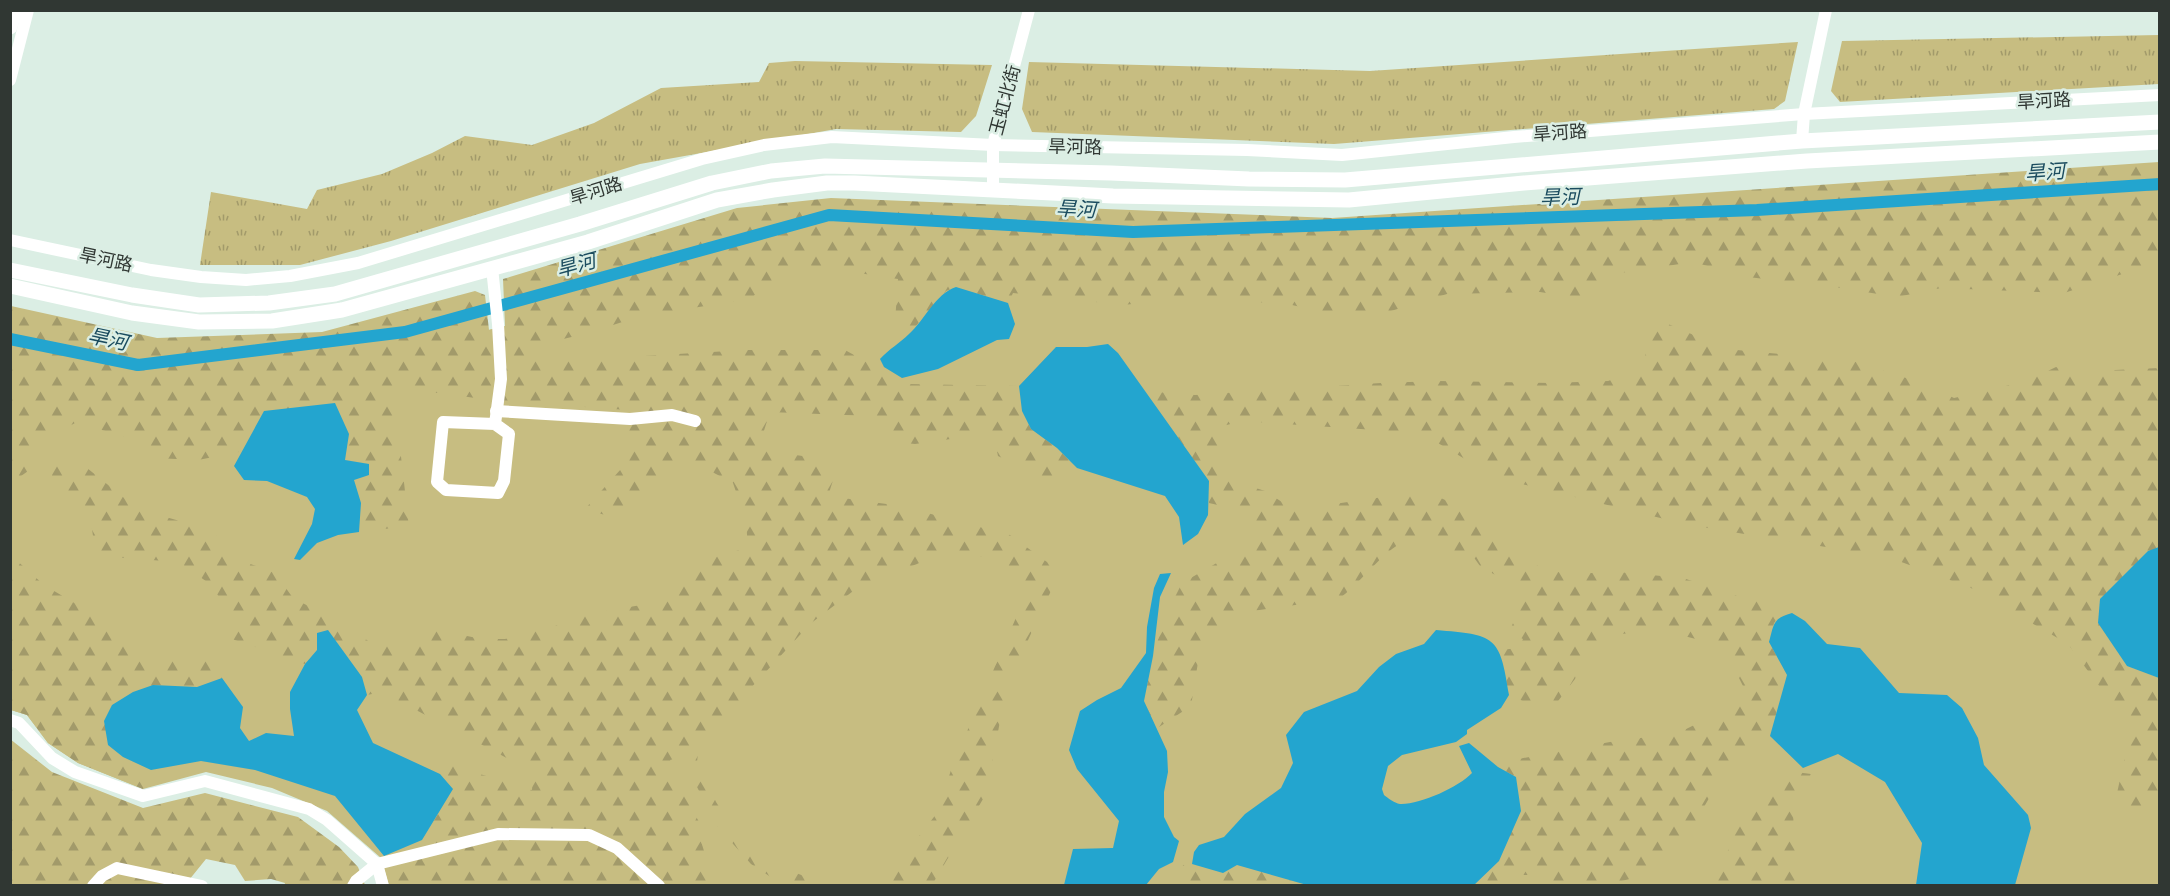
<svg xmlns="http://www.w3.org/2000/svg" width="2170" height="896" viewBox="0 0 2170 896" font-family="'Noto Sans','Noto Sans SC',sans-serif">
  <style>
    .grass { fill: #c7bd81 }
    .forest { fill: url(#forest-firs) }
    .park { fill: url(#park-tufts) }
    .water { fill: #23a5cf }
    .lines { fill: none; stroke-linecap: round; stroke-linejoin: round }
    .canal { stroke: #23a5cf; stroke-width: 12 }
    .minor { stroke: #fff; stroke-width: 12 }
    .major { stroke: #fff; stroke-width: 15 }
    .labels { text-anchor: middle; stroke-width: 5; stroke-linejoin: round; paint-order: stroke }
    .street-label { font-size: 18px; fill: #303733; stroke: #dbeee4 }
    .water-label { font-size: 20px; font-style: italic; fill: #1b4c5f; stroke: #dbeee4 }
  </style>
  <defs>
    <pattern id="forest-firs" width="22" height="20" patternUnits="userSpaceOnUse" patternTransform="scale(1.5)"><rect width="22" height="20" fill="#c7bd81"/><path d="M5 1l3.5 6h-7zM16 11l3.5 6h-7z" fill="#a29a6a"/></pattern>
    <pattern id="park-tufts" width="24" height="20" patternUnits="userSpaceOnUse" patternTransform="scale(1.5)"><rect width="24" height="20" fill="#c7bd81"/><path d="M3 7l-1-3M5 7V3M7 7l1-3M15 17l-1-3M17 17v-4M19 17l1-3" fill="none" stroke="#a29a6a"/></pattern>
  </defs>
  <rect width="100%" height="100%" fill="#dbeee4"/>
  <path class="grass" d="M2159 213V885H389L381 858 327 811 272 788 206 772 143 789 78 763 48 743 27 715 11 710V358L369 359 505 326 675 253Z"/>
  <g class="forest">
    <path d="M2159 162V262L2064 293 1941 288 1897 297 1834 287 1748 277 1693 262 1620 273 1584 299 1540 292 1447 294 1371 317 1332 314 1292 305 1196 297 1123 305 1013 293 1008 303 956 287 946 291 909 334 895 322 898 279 793 263 750 299 641 316 588 333 555 341 541 350V362L746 350H845L906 384 1019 386 1022 411 1031 429 1057 448 1077 468 1062 480 1049 481 998 456 993 433 915 444 896 442 891 425 870 416 770 412 760 443 781 453 817 458 835 474 828 496 901 506 1010 535 1047 562 1057 578 1007 685 986 794 932 885H881L937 813 953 764 1018 613 1023 575 990 558 941 552 917 564 861 585 810 624 699 744 697 762 716 802 737 835 772 864 828 885H783L751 864 717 826 696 785 687 755 670 760 680 787 705 833 700 838 708 864 729 885H389L384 866 428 856 422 840 453 790 440 774 444 763 532 790 533 772 382 692 367 695 362 677 317 650 305 664 229 638 239 626 210 584 179 562 96 556 89 509 52 479V459L87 468 138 509 211 530 242 561 275 573 293 598 314 609 326 612 377 647 408 642 437 630 482 639H505L555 626 594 613 659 602 710 560 720 555 748 548 746 521 733 483 699 465 682 463 633 510 605 515 585 509 621 469 628 410 498 401 393 387 409 526 359 532 361 503 354 480 368 464 345 460 349 434 264 411 244 451 198 460 155 458 121 435 75 423 42 441 31 469 11 483V306L157 338 322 332 475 291 485 295 489 330 505 326 503 279 737 208 831 198 1332 218Z"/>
    <path d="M1652 317 1726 349 1853 361 1922 383 1954 398 2027 381 2056 367 2071 372 2159 368V806L2114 807 2131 729 2068 644 1971 588 1888 557 1689 525 1497 478 1421 433 1242 421 1219 427V476L1265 491 1299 513 1306 508 1425 491 1452 503 1535 565 1565 574 1618 572 1683 578 1737 596 1754 598 1780 616 1774 623 1769 642 1787 675 1770 736 1736 752 1694 824 1667 863 1642 876 1605 885H1563L1528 875H1505L1497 885H1473L1499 861 1516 777 1498 767 1513 760 1610 742 1678 733 1749 698 1723 646 1657 629 1601 637 1581 664 1575 679 1555 705 1525 702 1509 695 1500 650 1519 648 1523 639 1509 632 1524 599 1502 579 1480 566 1475 559C1457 554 1440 542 1422 538 1396 531 1360 586 1338 599L1245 612 1199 656 1191 706 1156 729 1144 701 1153 656 1165 617 1182 583 1260 538 1244 511 1209 503V481L1144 391 1195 395 1381 383 1438 381 1550 383 1608 381 1643 369Z"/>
    <path d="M10 549 14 558 44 585 98 617 152 659 208 661 222 678 197 687 153 685 123 757 151 770 143 789 78 763 48 743 27 715 11 710Z"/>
    <path d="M10 739 52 772 143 808 205 793 298 817 339 847 358 867 365 885 284 886 285 883 271 879 245 881 235 865 206 859 185 885H11Z"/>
    <path d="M1788 771 1811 774C1807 782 1799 790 1796 798 1789 813 1797 873 1807 885H1699L1727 854 1733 832 1749 805Z"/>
    <path d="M1192 864 1223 873 1237 865 1307 885 1180 886 1183 865Z"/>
  </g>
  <g class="park">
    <path d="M2159 35V84L1840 102 1831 91 1842 41Z"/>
    <path d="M1798 42 1785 101 1774 109 1334 144 1032 132 1022 109 1029 62 1370 71Z"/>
    <path d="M795 61 992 65 976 116 961 132 836 129 640 164 391 241 300 265H200L211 192 307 209 317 190 382 174 432 153 465 136 532 145 594 123 661 88 759 82 769 63Z"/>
  </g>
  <g class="water">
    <path d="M956 287 1008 303 1015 324 1009 339 997 340 938 369 902 378 884 367 880 359C889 349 900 343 909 334 925 320 935 294 956 287Z"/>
    <path d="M1108 344 1118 353 1209 481 1208 515 1198 534 1183 545 1179 517 1165 496 1077 468 1057 448 1031 429 1022 411 1019 386 1056 347H1087Z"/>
    <path d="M335 403 349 434 345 460 369 464V475L354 480 361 503 359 532 338 535 317 543 300 560 294 559 312 524 315 509 307 497 267 481 244 480 234 466 264 411Z"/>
    <path d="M2159 547H2160L2159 678 2127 666 2098 623 2100 599 2148 551Z"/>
    <path d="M1171 573 1160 597 1153 656 1144 701 1167 751 1168 772 1164 792V817L1174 837 1179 841 1173 862 1159 869 1146 885H1064L1073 849 1113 848 1119 821 1077 769 1069 750 1080 711 1097 700 1121 688 1146 653 1147 627 1154 588 1160 574Z"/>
    <path d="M1792 613 1805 621 1827 644 1860 648 1899 693 1947 695 1962 708 1978 738 1984 765 2028 815 2031 828 2015 885H1916L1922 843 1885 782 1838 754 1803 768 1770 736 1787 675 1769 642C1774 624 1773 618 1792 613Z"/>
    <path d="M328 630 362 677 367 695 357 710 373 743 440 774 453 789 422 840 384 856 335 796 255 770 201 761 151 770 123 757 108 745 104 721 112 705 133 692 153 685 197 687 222 678 243 707 240 728 249 741 266 733 294 736 290 709V692L305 664 317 650V633Z"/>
    <path d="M1436 630C1495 635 1500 635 1509 695L1501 708 1467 730V734L1456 742 1402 755 1388 766 1382 789 1384 795C1388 798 1394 803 1400 804 1419 805 1459 787 1472 773L1459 746 1469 743 1498 767 1516 777 1521 811 1499 861 1473 886 1307 885 1237 865 1223 873 1192 864 1194 852 1199 845 1224 837 1245 814 1281 788 1293 763 1286 735 1304 712 1357 691 1379 667 1396 654 1424 644Z"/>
  </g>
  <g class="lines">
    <path class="canal" d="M10 339 138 365 405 332 829 215 1133 232 1757 210 2160 184"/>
    <g class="minor">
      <path d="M10 80 28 10"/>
      <path d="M1802 141 1804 114 1826 10"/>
      <path d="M993 190V145L1029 10"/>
      <path d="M10 240 151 270 201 277 246 280 290 276 358 263 702 159 764 145 832 137 993 145 1247 150 1342 155 1514 137 1804 114 2160 95"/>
      <path d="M492 268 498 324 501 379 495 424 443 422 437 482 446 490 498 493 504 481 509 434 495 424"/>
      <path d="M496 411 630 419 672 415 695 421"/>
      <path d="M10 720 19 723 52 758 75 772 143 796 205 781 309 809 327 820 377 864 383 886"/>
      <path d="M93 886 102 876 117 868 202 886"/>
      <path d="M353 886 356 881 377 864 498 834 589 835 617 848 659 886"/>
    </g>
    <g class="major">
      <path d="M10 27 15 10"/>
      <path d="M10 270 132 295 199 305 269 303 335 294 580 224 712 183 771 171 825 166 1111 173 1249 179 1345 180 1802 141 2160 122"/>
      <path d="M10 286 132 313 199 322 272 321 342 310 588 242 717 200 773 190 827 183H854L1113 196 1349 200 1524 183 1807 161 2160 142"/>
    </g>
  </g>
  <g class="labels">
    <g class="street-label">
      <text transform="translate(1005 100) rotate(-75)" y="6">玉虹北街</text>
      <text transform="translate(2044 101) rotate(-3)" y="6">旱河路</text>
      <text transform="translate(1560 133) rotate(-4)" y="6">旱河路</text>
      <text transform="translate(1075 147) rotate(1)" y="6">旱河路</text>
      <text transform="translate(596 191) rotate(-17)" y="6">旱河路</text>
      <text transform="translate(106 260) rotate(12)" y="6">旱河路</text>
    </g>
    <g class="water-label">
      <text transform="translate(2045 172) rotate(-4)" y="7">旱河</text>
      <text transform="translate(1560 197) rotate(-2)" y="7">旱河</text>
      <text transform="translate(1076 209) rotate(3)" y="7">旱河</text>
      <text transform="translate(576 265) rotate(-15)" y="7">旱河</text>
      <text transform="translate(108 339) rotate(12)" y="7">旱河</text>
    </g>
  </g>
  <rect width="2170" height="896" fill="none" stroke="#303733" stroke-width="24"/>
</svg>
